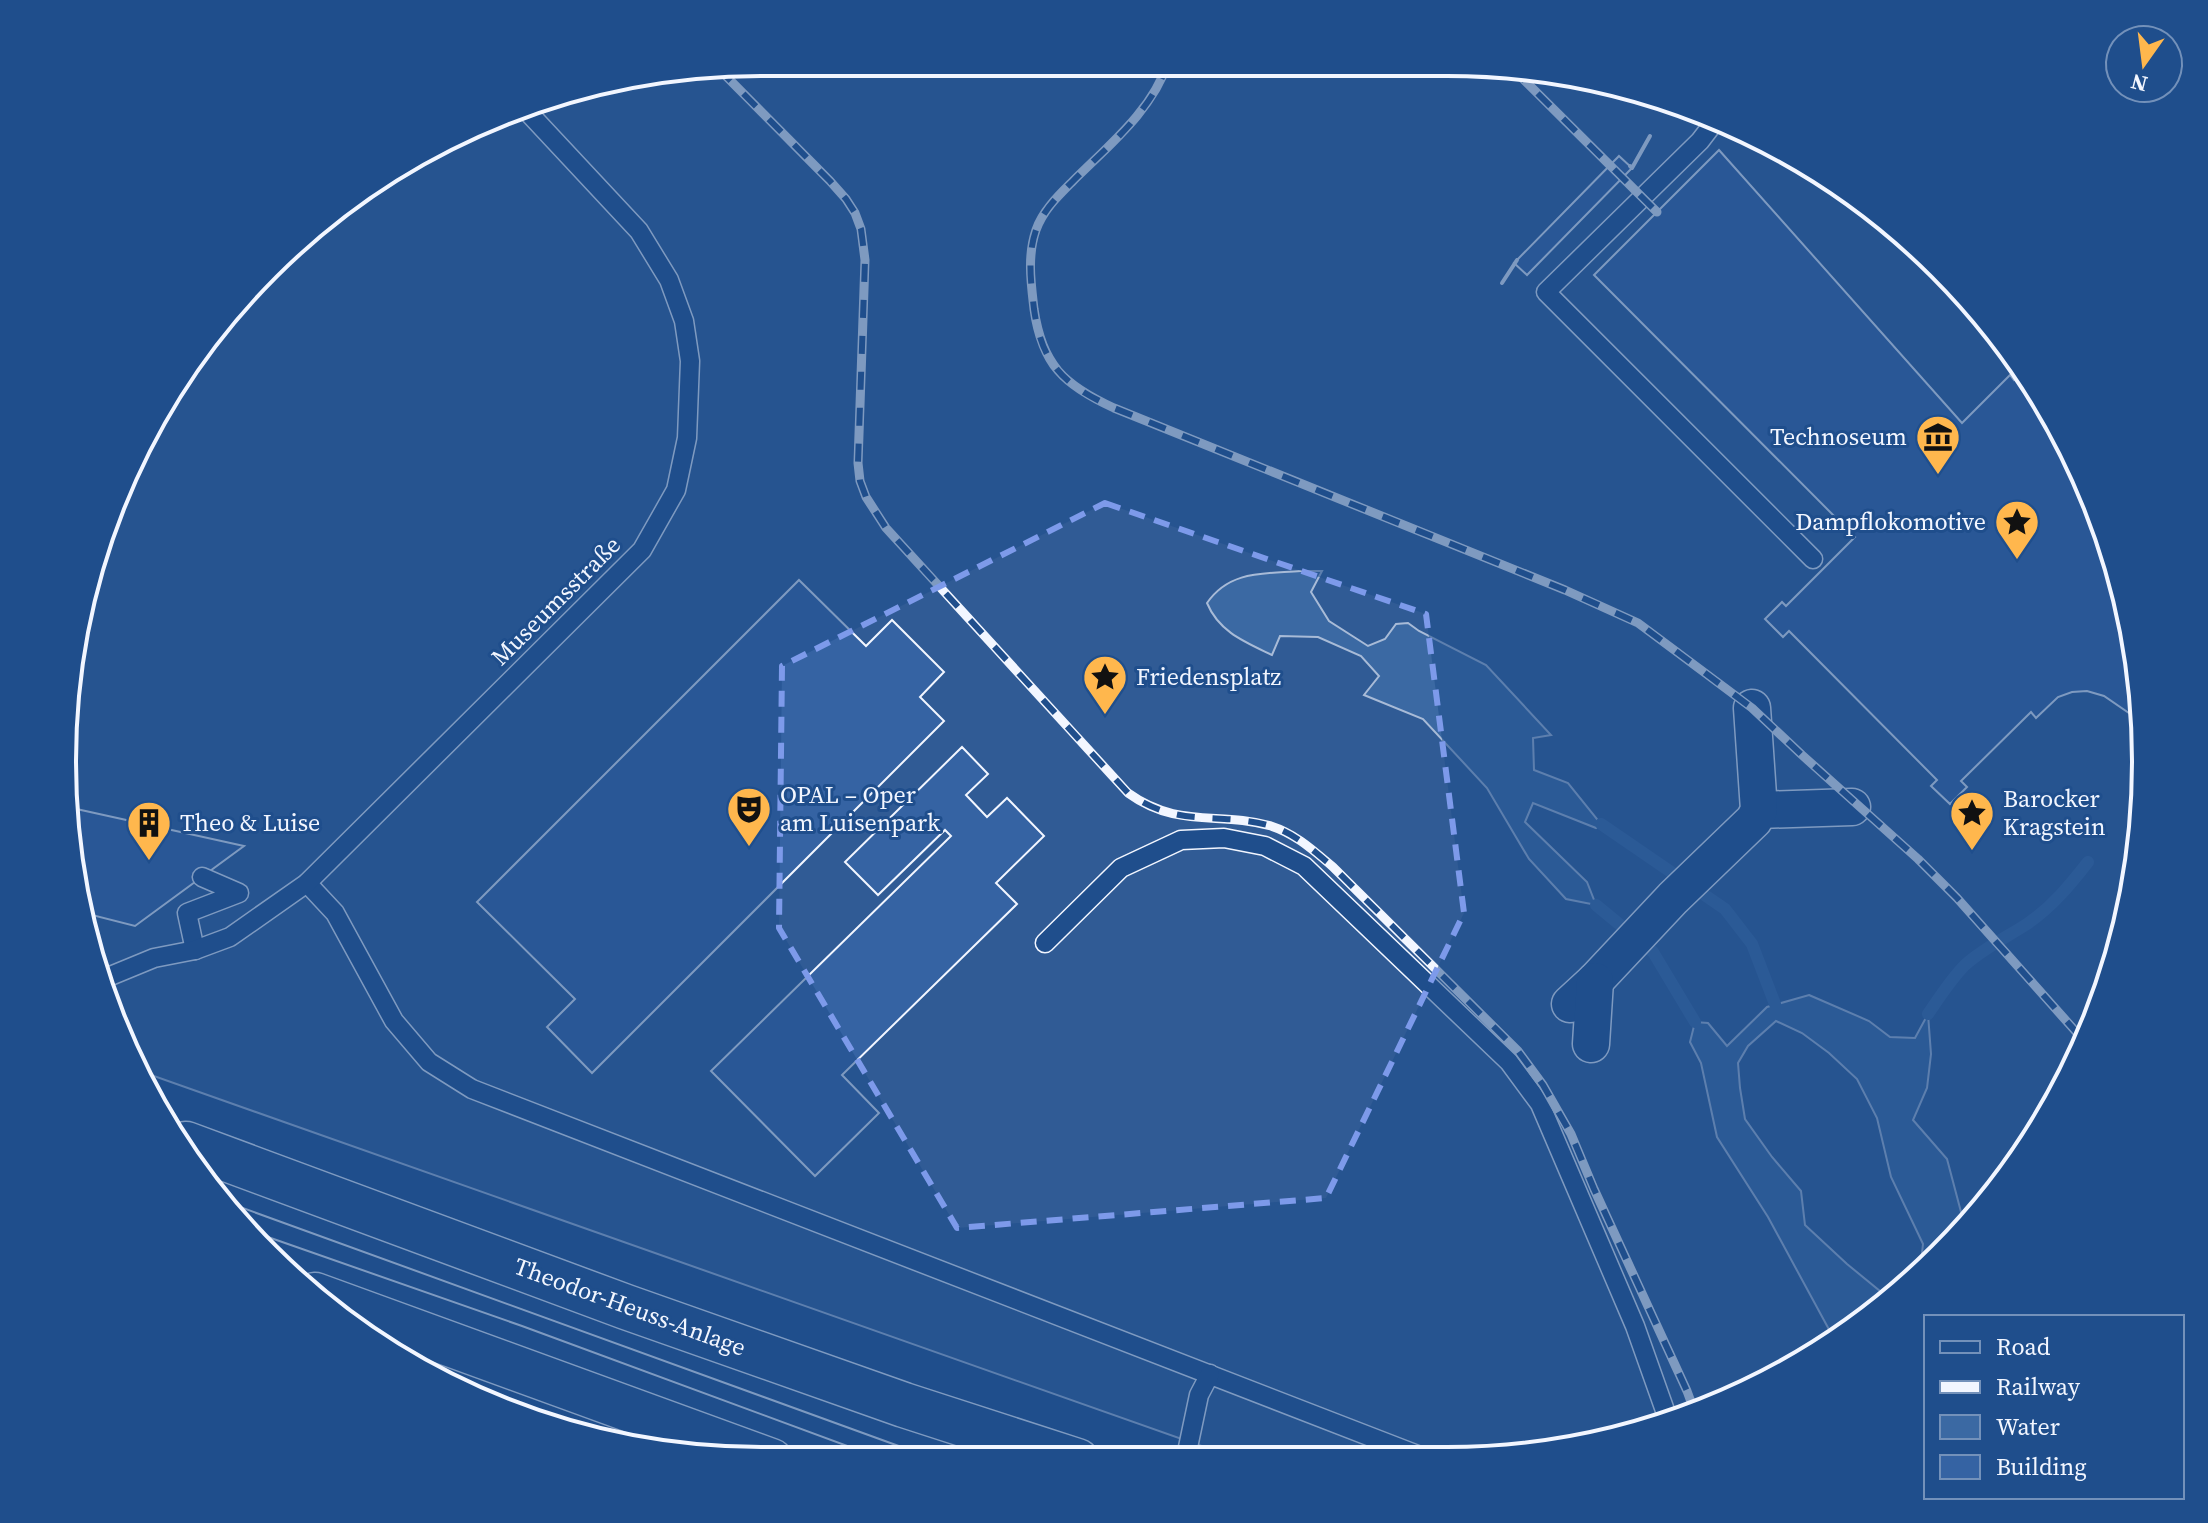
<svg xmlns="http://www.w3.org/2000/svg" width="2208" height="1523" viewBox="0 0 2208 1523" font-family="'Source Serif 4',serif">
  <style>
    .parking { fill: #305b95; stroke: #a8bbd7; stroke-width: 2 }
    .water { fill: #3b69a3; stroke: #a8bbd7; stroke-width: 2 }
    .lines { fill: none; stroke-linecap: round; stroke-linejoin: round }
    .stream { stroke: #3b69a3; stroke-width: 12 }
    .building { fill: #3563a3; stroke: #f2f6ff; stroke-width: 2 }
    .lane-casing { stroke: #f2f6ff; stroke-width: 21 }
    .street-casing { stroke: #f2f6ff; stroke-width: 39 }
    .secondary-casing { stroke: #f2f6ff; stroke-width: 47 }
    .lane { stroke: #1f4e8c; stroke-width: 18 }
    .street { stroke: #1f4e8c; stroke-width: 36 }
    .secondary { stroke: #1f4e8c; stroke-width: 44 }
    .tram { stroke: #f2f6ff; stroke-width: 2 }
    .rail-casing { stroke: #f2f6ff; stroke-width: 9 }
    .rail { stroke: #1f4e8c; stroke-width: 6; stroke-dasharray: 18; stroke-linecap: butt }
    .wall { stroke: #f2f6ff; stroke-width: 4 }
    .marked { fill: none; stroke: #7d9aea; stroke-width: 6; stroke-dasharray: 16 10; stroke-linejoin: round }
    .labels { text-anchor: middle; stroke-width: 6; stroke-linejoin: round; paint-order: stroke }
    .poi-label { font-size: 24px; fill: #f2f6ff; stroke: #1f4e8c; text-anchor: start }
    .street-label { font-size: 24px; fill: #f2f6ff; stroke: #1f4e8c }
    .rim { fill: none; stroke: #f2f6ff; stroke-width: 4 }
  </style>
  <rect width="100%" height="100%" fill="#1f4e8c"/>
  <path class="parking" d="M762 62H1446L1583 75 1796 155 1941 267 2028 373 2093 494 2133 625 2146 762 2132 898 2093 1030 2028 1150 1941 1256 1756 1389 1583 1448 1446 1461H1244L134 1069 75 898 68 671 115 493 235 301 373 180 580 86Z"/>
  <g class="water">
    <path d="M1301 571H1322L1311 592 1329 621 1368 646 1385 639 1396 624 1408 623 1419 631 1486 665 1551 735 1533 738 1534 770 1568 783 1601 824 1596 828 1533 803 1525 822 1587 882 1596 905 1566 899 1529 859 1487 788 1423 719 1364 695 1379 676 1361 656 1318 637 1280 636 1272 655C1245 642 1219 632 1207 603 1230 570 1264 574 1301 571Z"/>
    <path d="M1809 995 1869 1021 1890 1037 1915 1038 1928 1014 1931 1054 1927 1088 1913 1120 1947 1159 1965 1227 1941 1256 1920 1271 1923 1244 1891 1177 1877 1118 1857 1079 1829 1053 1802 1033 1776 1021 1748 1046 1738 1063 1740 1088 1745 1119 1772 1157 1801 1191 1805 1225 1847 1264 1886 1296 1832 1335 1768 1217 1717 1137 1701 1063 1690 1042 1695 1022 1708 1023 1727 1046 1767 1007Z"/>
  </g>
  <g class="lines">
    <g class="stream">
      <path d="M1601 824 1725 909 1752 944 1775 1004"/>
      <path d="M1596 905 1653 952 1695 1022"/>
      <path d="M1928 1014C1939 998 1951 979 1965 965 1984 948 2007 937 2027 924 2052 907 2070 885 2088 862"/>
    </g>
  </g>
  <g class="building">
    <path d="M1719 150 1962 423 2010 375 2014 380 2025 369 2028 373 2093 494 2133 625 2142 722 2104 696 2087 691 2072 692 2058 697 2036 718 2031 712 1961 781 1967 787 1950 804 1931 786 1937 780 1789 631 1783 637 1765 619 1782 602 1786 606 1855 537 1594 275Z"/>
    <path d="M1619 156 1632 168 1527 275 1514 263Z"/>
    <path d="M799 580 866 646 892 620 944 672 920 697 944 721 592 1073 547 1027 575 999 477 902Z"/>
    <path d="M962 747 988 774 966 795 987 817 1007 798 1044 836 996 883 1017 904 842 1075 879 1113 815 1176 711 1071 951 836 945 830 878 895 845 862Z"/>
    <path d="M72 808 244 846 135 926 80 912 75 898Z"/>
  </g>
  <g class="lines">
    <g class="lane-casing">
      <g id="lane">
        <path d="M1713 124 1700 141 1546 292 1813 559"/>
        <path d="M307 883 335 913 394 1021 429 1062 472 1089 1433 1461"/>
        <path d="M1045 943 1121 868 1181 840 1224 838 1265 846 1304 866 1509 1062 1540 1104 1635 1326 1668 1419"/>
        <path d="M195 950 187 913 239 893 202 877"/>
        <path d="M103 979 154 958 195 950 230 937 307 883 642 550 676 490 687 438 690 361 684 321 669 280 639 231 526 110"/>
        <path d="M1183 1461 1187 1452 1199 1395 1210 1374"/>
      </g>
    </g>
    <g class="street-casing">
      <g id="street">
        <path d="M1759 810 1852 807"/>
        <path d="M1570 1004 1595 981 1673 898 1754 820 1759 810 1752 708"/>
        <path d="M1591 1044 1595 981"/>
      </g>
    </g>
    <g class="secondary-casing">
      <g id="secondary">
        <path d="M186 1144 626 1307 904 1405 1077 1461"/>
        <path d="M315 1295 771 1461"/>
      </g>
    </g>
    <use href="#lane" class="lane"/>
    <use href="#street" class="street"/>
    <use href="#secondary" class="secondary"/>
    <g class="tram">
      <path d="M229 1203 940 1461"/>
      <path d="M248 1230 522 1326 888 1461"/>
    </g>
    <g class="rail-casing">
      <g id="rail">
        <path d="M1168 62C1153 110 1108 146 1073 181 1059 195 1043 210 1036 230 1027 256 1031 283 1034 309 1042 365 1064 385 1114 408L1565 590 1638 623 1752 708 1802 755 1918 859 1957 898 2086 1043"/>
        <path d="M718 68 830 181 846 199 855 213 861 229 865 260 858 463 860 481 866 497 886 528 1128 793C1178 829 1219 811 1271 826 1296 834 1314 851 1333 867L1518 1051 1543 1085 1571 1134 1594 1189 1687 1391 1694 1410"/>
        <path d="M1512 68 1657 212"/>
      </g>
    </g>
    <use href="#rail" class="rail"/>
    <g class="wall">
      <path d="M1630 166 1632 168 1650 136"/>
      <path d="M1502 283 1517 260"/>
    </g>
  </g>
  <path d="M0 0H2208V1523H0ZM1105 503 1426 614 1464 913 1326 1198 957 1228 779 928 782 666Z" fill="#1f4e8c" fill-opacity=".55" fill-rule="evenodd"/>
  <path class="marked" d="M1105 503 1426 614 1464 913 1326 1198 957 1228 779 928 782 666Z"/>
  <defs>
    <g id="museum-pin" transform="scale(2.3)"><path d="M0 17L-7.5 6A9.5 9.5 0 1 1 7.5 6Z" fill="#ffb74d" stroke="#1f4e8c"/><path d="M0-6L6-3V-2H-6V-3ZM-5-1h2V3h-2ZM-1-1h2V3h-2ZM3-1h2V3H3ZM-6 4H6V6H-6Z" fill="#111"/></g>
    <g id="sight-pin" transform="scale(2.3)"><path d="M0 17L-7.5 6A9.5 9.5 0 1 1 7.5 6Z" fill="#ffb74d" stroke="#1f4e8c"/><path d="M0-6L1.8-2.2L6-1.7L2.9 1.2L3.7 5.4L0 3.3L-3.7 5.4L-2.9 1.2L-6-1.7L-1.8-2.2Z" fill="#111"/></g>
    <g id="theatre-pin" transform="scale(2.3)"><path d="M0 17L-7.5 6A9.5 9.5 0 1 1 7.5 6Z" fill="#ffb74d" stroke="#1f4e8c"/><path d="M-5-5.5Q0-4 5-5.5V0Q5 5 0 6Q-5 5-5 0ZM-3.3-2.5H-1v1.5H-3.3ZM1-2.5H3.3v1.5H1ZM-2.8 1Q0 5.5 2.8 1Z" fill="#111"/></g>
    <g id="building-pin" transform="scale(2.3)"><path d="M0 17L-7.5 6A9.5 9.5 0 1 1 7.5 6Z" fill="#ffb74d" stroke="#1f4e8c"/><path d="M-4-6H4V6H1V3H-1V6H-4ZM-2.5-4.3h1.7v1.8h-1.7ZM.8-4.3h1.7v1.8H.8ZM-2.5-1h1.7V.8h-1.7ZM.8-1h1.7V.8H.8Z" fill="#111"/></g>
  </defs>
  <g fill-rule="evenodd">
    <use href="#museum-pin" x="1938" y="437"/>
    <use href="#sight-pin" x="2017" y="522"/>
    <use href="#sight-pin" x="1105" y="677"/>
    <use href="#theatre-pin" x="749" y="809"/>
    <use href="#sight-pin" x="1972" y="813"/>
    <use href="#building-pin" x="149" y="823"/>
  </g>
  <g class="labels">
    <g class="poi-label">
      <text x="1907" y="445" text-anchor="end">Technoseum</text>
      <text x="1986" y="530" text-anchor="end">Dampflokomotive</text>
      <text x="1136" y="685">Friedensplatz</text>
      <text x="780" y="803">OPAL – Oper<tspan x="780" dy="28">am Luisenpark</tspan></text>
      <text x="2003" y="807">Barocker<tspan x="2003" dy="28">Kragstein</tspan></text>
      <text x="180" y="831">Theo &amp; Luise</text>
    </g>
    <g class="street-label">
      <text transform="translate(556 601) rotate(-45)" y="8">Museumsstraße</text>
      <text transform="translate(630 1307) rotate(20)" y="8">Theodor-Heuss-Anlage</text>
    </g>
  </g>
  <path d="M0 0H2208V1523H0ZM761 76H1447A685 685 0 0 1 2132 761V762A685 685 0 0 1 1447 1447H761A685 685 0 0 1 76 762V761A685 685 0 0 1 761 76Z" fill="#1f4e8c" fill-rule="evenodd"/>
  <path class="rim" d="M761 76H1447A685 685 0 0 1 2132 761V762A685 685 0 0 1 1447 1447H761A685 685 0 0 1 76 762V761A685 685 0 0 1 761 76Z"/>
  <rect x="1924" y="1315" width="260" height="184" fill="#1f4e8c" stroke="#7391ba" stroke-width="2"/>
  <rect x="1940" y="1341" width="40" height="12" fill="#1f4e8c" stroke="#7391ba" stroke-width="2"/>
  <text x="1996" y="1355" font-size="24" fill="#f2f6ff">Road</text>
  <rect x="1940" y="1381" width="40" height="12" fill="#f2f6ff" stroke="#7391ba" stroke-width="2"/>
  <text x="1996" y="1395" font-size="24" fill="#f2f6ff">Railway</text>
  <rect x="1940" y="1415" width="40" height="24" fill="#3b69a3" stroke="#7391ba" stroke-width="2"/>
  <text x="1996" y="1435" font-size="24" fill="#f2f6ff">Water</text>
  <rect x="1940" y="1455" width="40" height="24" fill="#3563a3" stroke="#7391ba" stroke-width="2"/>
  <text x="1996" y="1475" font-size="24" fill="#f2f6ff">Building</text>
  <g transform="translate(2144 64) rotate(194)"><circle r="38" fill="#1f4e8c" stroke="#7391ba" stroke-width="2"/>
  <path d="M0-6L14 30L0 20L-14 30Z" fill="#ffb74d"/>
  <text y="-12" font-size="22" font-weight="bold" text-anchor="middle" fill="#f2f6ff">N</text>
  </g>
</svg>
